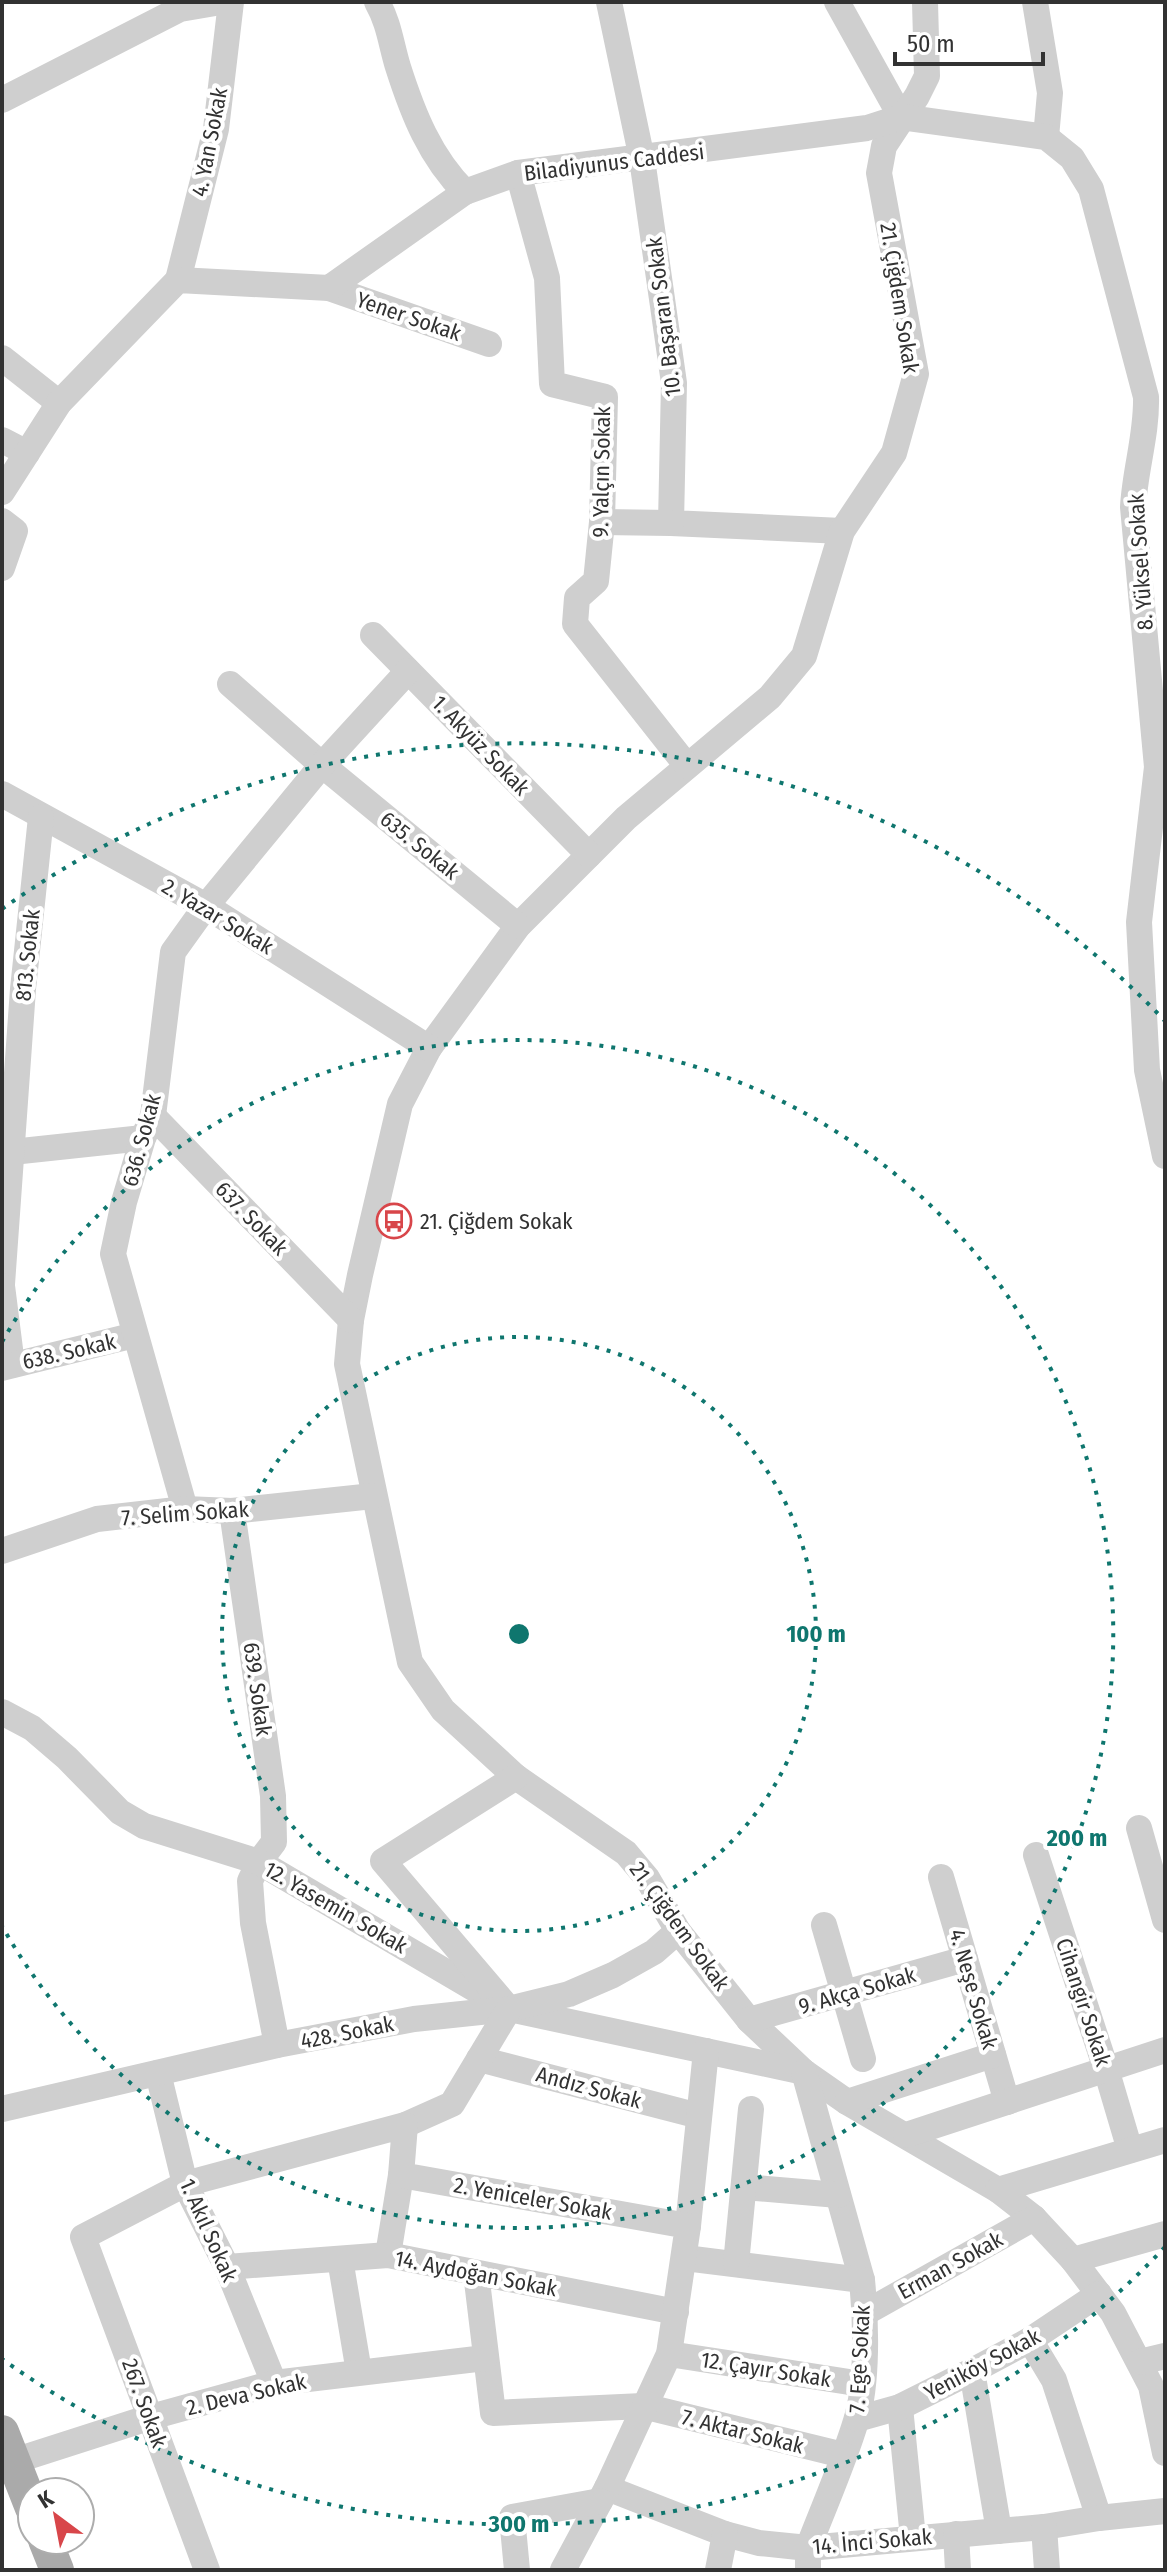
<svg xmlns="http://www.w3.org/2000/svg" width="1167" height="2572" viewBox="0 0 1167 2572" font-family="'Fira Sans Condensed',sans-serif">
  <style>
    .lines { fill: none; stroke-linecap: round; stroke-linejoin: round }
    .minor { stroke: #cfcfcf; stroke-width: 26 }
    .major { stroke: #aaa; stroke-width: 34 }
    .ring { fill: none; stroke: #0f766e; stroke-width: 4; stroke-dasharray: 4 8 }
    .labels { text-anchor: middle; stroke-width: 8; stroke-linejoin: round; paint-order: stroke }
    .street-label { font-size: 22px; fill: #323232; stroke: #fff }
    .poi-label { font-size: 22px; fill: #323232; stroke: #fff; text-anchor: start }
    .centre { fill: #0f766e; stroke: #fff; stroke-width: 4 }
    .ring-label { font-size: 24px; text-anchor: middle; font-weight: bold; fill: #0f766e; stroke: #fff; stroke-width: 8; stroke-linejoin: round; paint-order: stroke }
  </style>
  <rect width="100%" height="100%" fill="#fff"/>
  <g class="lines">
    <g class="minor">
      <path d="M377 2C389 23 391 44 398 67 413 114 430 157 465 192"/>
      <path d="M609 2 642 159 674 383 671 523 842 531"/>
      <path d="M837 2 901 117"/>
      <path d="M925 2 927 76 917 96 884 146 879 173 916 374 894 453 842 531 804 656 770 697 626 818 518 926 429 1048 400 1104 360 1275 351 1320 347 1364 410 1662 443 1710 516 1777 626 1853 647 1878 678 1931 749 2020 804 2072 847 2102 998 2190 1034 2218 1073 2260 1113 2313 1151 2386 1165 2453"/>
      <path d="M1035 2 1050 93 1046 137"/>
      <path d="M2 100 180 9 221 2"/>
      <path d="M518 173 547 278 552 384 605 397 602 522 596 581 577 598 575 624 687 766"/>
      <path d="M178 280 216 129 231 2"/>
      <path d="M329 288 489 344"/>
      <path d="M2 358 59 403"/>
      <path d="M2 440 27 453"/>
      <path d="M2 492 59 403 178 280 329 288 465 192 518 173 867 128 901 117 1046 137 1072 158 1091 189 1146 397C1147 435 1135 469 1133 507L1157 767 1139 922 1147 1070 1165 1156"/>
      <path d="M2 521 15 531 2 568"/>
      <path d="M602 522 671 523"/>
      <path d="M373 635 589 855"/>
      <path d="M230 684 322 765 518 926"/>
      <path d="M2 794 206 906 429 1048"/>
      <path d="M153 1116 351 1320"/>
      <path d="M12 1152 143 1138"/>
      <path d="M2 1284 23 989 41 817"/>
      <path d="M2 1286 12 1365"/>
      <path d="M2 1368 135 1335"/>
      <path d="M185 1509 113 1254 124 1202 143 1138 153 1116 173 952 206 906 322 765 408 671"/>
      <path d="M232 1511 273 1796 274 1842 259 1862 250 1881 253 1923 277 2045"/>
      <path d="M2 1551 97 1519 185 1509 232 1511 373 1496"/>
      <path d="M2 1712 32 1728 67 1758 120 1812 144 1826 259 1862 492 1999"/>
      <path d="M516 1777 383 1861 509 2009 804 2072"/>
      <path d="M1139 1828 1165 1920"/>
      <path d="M1036 1855 1106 2069 1130 2150"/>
      <path d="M941 1877 1007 2102"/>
      <path d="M824 1925 863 2059"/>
      <path d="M749 2020 965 1959"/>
      <path d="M479 2059 699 2116"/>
      <path d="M804 2072 862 2280C866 2320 868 2383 856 2421 843 2464 824 2506 808 2548V2570"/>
      <path d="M158 2073 185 2184 227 2267 274 2383"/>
      <path d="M847 2102 993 2055"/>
      <path d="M2 2109 277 2045 414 2019 509 2009 569 1994 613 1975 654 1952 678 1931"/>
      <path d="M405 2125 452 2104 509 2009"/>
      <path d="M906 2135 1165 2050"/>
      <path d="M744 2187 838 2195"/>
      <path d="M998 2190 1165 2140"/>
      <path d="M688 2226 706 2051"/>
      <path d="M388 2255 401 2175"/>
      <path d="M685 2258 862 2280"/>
      <path d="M340 2259 359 2372"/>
      <path d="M1073 2260 1165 2234"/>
      <path d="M736 2264 751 2109"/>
      <path d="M227 2267 388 2255 676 2312"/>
      <path d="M476 2273 493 2413 643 2406 843 2455"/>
      <path d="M865 2313 1034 2218"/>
      <path d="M1030 2340 1054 2380 1099 2518"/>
      <path d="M669 2354 862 2384"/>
      <path d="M1140 2362 1165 2356"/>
      <path d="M972 2371 999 2531"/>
      <path d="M900 2407 913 2538"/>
      <path d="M857 2419 900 2407 972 2371 1030 2340 1099 2294"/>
      <path d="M14 2461 151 2417 274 2383 485 2358"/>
      <path d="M607 2488 725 2534 759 2543 808 2548 1044 2527 1099 2518 1165 2511"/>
      <path d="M1044 2527 1047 2570"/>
      <path d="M956 2534 958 2570"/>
      <path d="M207 2570 83 2237 185 2184 405 2125 401 2175 688 2226 669 2354 607 2488 563 2570"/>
      <path d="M517 2570 512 2517 600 2501"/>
      <path d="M718 2570 725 2534"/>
    </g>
    <g class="major">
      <path d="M2 2432 32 2508"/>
      <path d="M45 2540 57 2570"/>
    </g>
  </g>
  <g class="ring">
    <circle cx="519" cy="1634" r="297"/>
    <path d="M2 1342A594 594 0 1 1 2 1926"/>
    <path d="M1165 2247A890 890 0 0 1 2 2359M2 909A890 890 0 0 1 1165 1021"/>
  </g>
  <defs>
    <g id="bus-ring" transform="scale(1.8)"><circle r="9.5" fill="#fff" stroke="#d8464a" stroke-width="1.5"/><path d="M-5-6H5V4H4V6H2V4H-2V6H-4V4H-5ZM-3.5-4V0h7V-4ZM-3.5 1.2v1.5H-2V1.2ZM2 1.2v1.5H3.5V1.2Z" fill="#d8464a"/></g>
  </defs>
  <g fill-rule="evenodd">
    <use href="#bus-ring" x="394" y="1221"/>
  </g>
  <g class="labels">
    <g class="street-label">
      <text transform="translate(209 142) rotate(-79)" y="8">4. Yan Sokak</text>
      <text transform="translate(614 162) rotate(-7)" y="8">Biladiyunus Caddesi</text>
      <text transform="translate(900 298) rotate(81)" y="8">21. Çiğdem Sokak</text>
      <text transform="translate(409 316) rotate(19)" y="8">Yener Sokak</text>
      <text transform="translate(663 317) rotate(-97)" y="8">10. Başaran Sokak</text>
      <text transform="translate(601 472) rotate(-89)" y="8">9. Yalçın Sokak</text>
      <text transform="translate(1140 562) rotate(-94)" y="8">8. Yüksel Sokak</text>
      <text transform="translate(481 745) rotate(46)" y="8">1. Akyüz Sokak</text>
      <text transform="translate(420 845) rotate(39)" y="8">635. Sokak</text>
      <text transform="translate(218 916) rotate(31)" y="8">2. Yazar Sokak</text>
      <text transform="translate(27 955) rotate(-84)" y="8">813. Sokak</text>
      <text transform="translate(141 1140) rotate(-75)" y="8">636. Sokak</text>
      <text transform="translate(252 1218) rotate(46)" y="8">637. Sokak</text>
      <text transform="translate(69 1351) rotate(-13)" y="8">638. Sokak</text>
      <text transform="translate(185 1513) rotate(-4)" y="8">7. Selim Sokak</text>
      <text transform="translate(258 1689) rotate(82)" y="8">639. Sokak</text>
      <text transform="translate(336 1907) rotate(30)" y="8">12. Yasemin Sokak</text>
      <text transform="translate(680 1926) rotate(54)" y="8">21. Çiğdem Sokak</text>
      <text transform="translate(974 1989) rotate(74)" y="8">4. Neşe Sokak</text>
      <text transform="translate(857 1990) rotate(-16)" y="8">9. Akça Sokak</text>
      <text transform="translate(1084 2002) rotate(72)" y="8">Cihangir Sokak</text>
      <text transform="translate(347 2032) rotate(-11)" y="8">428. Sokak</text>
      <text transform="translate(589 2087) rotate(15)" y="8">Andız Sokak</text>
      <text transform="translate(533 2198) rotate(10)" y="8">2. Yeniceler Sokak</text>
      <text transform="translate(209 2230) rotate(66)" y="8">1. Akıl Sokak</text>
      <text transform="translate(950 2265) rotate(-29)" y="8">Erman Sokak</text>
      <text transform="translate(476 2273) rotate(11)" y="8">14. Aydoğan Sokak</text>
      <text transform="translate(859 2359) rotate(-87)" y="8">7. Ege Sokak</text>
      <text transform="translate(982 2364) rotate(-28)" y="8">Yeniköy Sokak</text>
      <text transform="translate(766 2369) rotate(9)" y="8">12. Çayır Sokak</text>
      <text transform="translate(246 2394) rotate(-13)" y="8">2. Deva Sokak</text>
      <text transform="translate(145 2403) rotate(70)" y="8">267. Sokak</text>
      <text transform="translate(743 2431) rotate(14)" y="8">7. Aktar Sokak</text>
      <text transform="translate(872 2541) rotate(-5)" y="8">14. İnci Sokak</text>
    </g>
    <g class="poi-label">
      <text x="420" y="1229">21. Çiğdem Sokak</text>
    </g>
  </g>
  <circle cx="519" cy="1634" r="12" class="centre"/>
  <g class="ring-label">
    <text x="816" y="1642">100 m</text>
    <text x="1077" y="1846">200 m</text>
    <text x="519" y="2532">300 m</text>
  </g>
  <rect width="1167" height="2572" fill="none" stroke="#323232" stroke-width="8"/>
  <g transform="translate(56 2516) rotate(328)"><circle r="38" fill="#ffffff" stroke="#adadad" stroke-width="2"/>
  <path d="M0-6L14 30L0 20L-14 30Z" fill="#d8464a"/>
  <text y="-12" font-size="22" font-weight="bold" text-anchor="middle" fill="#323232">K</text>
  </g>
  <path d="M895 52v12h148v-12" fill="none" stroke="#323232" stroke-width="4"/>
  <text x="907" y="52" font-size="24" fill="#323232" stroke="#ffffff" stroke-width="6" paint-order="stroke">50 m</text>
</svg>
